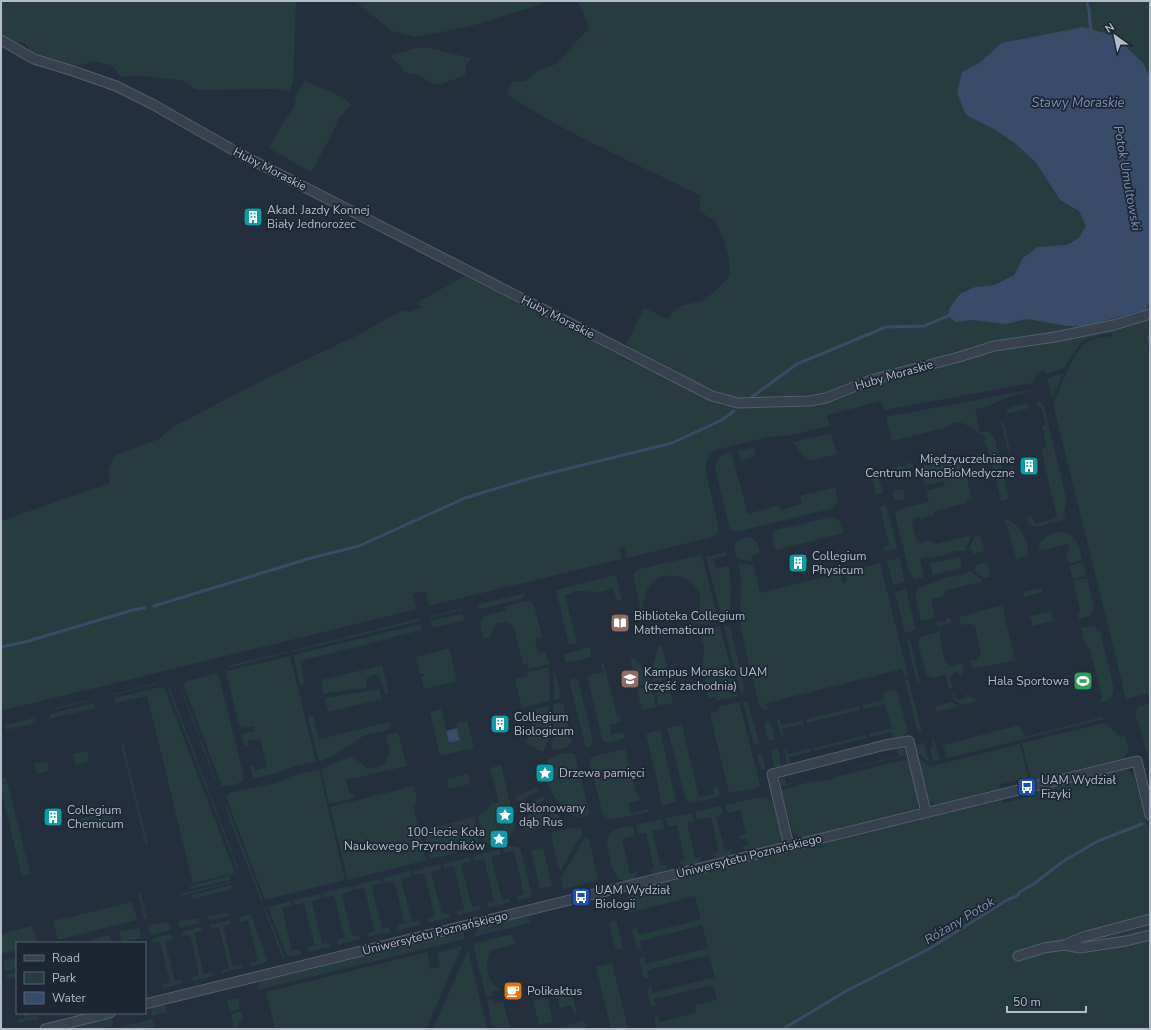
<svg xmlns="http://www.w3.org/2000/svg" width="1151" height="1030" viewBox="0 0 1151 1030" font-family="'Nunito Sans',sans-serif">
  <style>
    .green { fill: #263c3f }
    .water { fill: #394c67 }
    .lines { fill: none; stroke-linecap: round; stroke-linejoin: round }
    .stream { stroke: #394c67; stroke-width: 3 }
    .street-casing { stroke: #565f6c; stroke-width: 11 }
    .street { stroke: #38414e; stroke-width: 9 }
    .labels { text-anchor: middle; stroke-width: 3.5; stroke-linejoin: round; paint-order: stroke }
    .street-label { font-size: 12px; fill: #b4bcc9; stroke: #1d2633 }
    .poi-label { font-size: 12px; fill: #b4bcc9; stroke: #1d2633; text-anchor: start }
    .water-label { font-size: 13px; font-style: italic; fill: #7c92b1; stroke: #1d2633 }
  </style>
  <rect width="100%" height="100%" fill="#242f3e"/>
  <g class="green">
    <path d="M1 1H296L293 80 290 91 272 89 196 90 181 80 141 76 121 77 113 66 95 61 67 68 44 63 24 43 4 42 1 40Z"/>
    <path d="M354 1H552L468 27 416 37 392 31Z"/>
    <path d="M577 1H1150V98L1016 144 1037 164 1060 200 1079 211 1136 313 1145 310 1150 302V342L1148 346 1150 358V693L1126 699 1053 404C1059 391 1075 350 1085 343 1092 338 1104 337 1112 336L1111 333 1089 338 1082 341 1064 368 1046 374 1045 371 1036 373V379L1032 383 884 410 882 401 827 415 830 426 786 436 768 437 716 450C707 456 705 463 706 473L719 528 717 533 712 537 627 558 624 547 619 549 622 559 429 606 425 591 413 594 417 609 1 711V521L110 483 108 469 116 455 159 439 173 427 273 375 358 335 403 310 410 312 422 307 416 303 465 276 545 315 633 363 642 357 625 347 644 308 668 319 673 312 681 306 705 300 730 276 729 260 724 239 715 221 699 211 701 196C636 163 568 135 507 94L512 82 525 81 538 71 556 64 589 28 582 9Z"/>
    <path d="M417 48H429L471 58 466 66 465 75 442 84H433L418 75 406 73 390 55Z"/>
    <path d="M305 81 342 97 351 104 339 118 330 138 311 172 269 148 278 131 294 107 297 93Z"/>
    <path d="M1062 374H1063L1052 398 1047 378Z"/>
    <path d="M1034 389V390L1008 397 991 405 975 409 980 432 988 431 994 437 1008 494V497L1005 500H999L1001 496H1000L988 449 989 448 985 445 986 444 983 443 987 438 963 423 953 422 949 427 892 441 886 417Z"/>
    <path d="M1037 400 1040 401 1044 407 1067 501 1065 503 1066 506 1064 511 1065 517 1063 520 1036 527 1029 525 1027 518 1032 516 1035 524 1057 518 1041 449 1047 447 1042 426 1046 425 1041 406 1037 407Z"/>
    <path d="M1026 403 1030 408 1007 414 1006 409Z"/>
    <path d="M1003 421 1010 449 1009 450 1017 484 1016 485 1001 422Z"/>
    <path d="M831 433 837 454 809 461C800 455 800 449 792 442Z"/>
    <path d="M754 447 756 456 741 461 738 451Z"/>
    <path d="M731 452 748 514 779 505 780 510 802 504 800 496 835 487C837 496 841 504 830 509L737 532 732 531 729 527 715 468C716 458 722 454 731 452Z"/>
    <path d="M954 458 955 460 962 459 972 499 965 501 966 503 934 511V515L927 517 926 516 923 520 919 517 913 519 912 523 917 542C920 544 926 542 928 540L936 544 972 535 965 551H954L955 553 951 554V552L942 556V555L936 556V558L928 557 920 559 924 577 915 579 910 574 896 518V513L901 509 929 502 926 491 945 486 944 481 925 485 920 466Z"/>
    <path d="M909 462 913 465V467L886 474 885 470 897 467 898 465 902 467 906 466Z"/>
    <path d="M877 472 883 493 876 495 871 474Z"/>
    <circle cx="899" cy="495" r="6"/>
    <path d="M886 505 897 549 883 552 884 550V547L889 545 880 507Z"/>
    <path d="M830 517C840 517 841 524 843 533L775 550 772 534 777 530Z"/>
    <path d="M1005 520C1017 519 1032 545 1027 556L1016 559 1007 526 1009 525 1004 522Z"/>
    <path d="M1060 532C1077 534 1079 546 1082 560L1069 564 1066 552 1070 551 1068 544 1038 551C1040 538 1048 534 1060 532Z"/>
    <path d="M980 536 984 551 973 554 972 549 969 550 974 537Z"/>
    <path d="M748 537C757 538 758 545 760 553L751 556 752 561 737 559 734 546 736 541Z"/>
    <path d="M725 552 727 555 713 559 716 569 729 566 731 588 730 616 722 619 706 557Z"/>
    <path d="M699 555 702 556 718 620 701 625 700 623 695 624V622L697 618 696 617 700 607 699 598 701 597C695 580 683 574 666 576L665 575C652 579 646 588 644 601L643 602V609L641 610 633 576 636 570Z"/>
    <path d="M960 557 962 568 933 575 930 564Z"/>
    <path d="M899 558 905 582 893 585 887 561Z"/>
    <path d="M987 562 990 577 984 578 974 570 976 569V565Z"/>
    <path d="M1083 562 1086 576 1073 579 1069 566Z"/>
    <path d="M738 563 753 565 760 593 840 573 843 583 847 582 845 572 880 563 908 676 904 677 902 669 766 703 768 710 762 709 759 705 740 626 741 579Z"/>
    <path d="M970 571 983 581 947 590 942 597 933 598 931 601 935 617 921 621 915 594 918 588 935 582 941 578 942 579 950 576 951 577 957 576V574H960V575Z"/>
    <path d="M616 575 622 600 617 601 613 588 600 592 577 591 565 595 577 643 569 645 556 590Z"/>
    <path d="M1087 578 1094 607C1093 616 1087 617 1079 619L1078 614 1080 610 1073 581Z"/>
    <path d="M1041 588 1042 592 1024 597 1023 592Z"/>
    <path d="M906 589 916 630 905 633 895 592Z"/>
    <path d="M525 593 524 597 521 599 485 608H479L476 605Z"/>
    <path d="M526 601H531L534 605 542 637 535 639 538 653 545 652 549 664 529 669 528 664 523 665 515 631C512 624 507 621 498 623L492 630 491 637 483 639 480 623 484 616 506 610 505 606Z"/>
    <path d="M1003 603 1004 604 1002 608 1003 609 1013 651 1014 656 1013 657 1018 660 1017 661 1013 659 1012 661 972 669 970 660H977L981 653 975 627 968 623 961 626 959 617 999 606 1000 607Z"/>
    <path d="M463 608 461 610 429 618 431 616Z"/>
    <path d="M1051 611 1052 617 1056 620 1032 626V623L1030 616Z"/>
    <path d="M461 614 464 616 465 620 432 628 430 621Z"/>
    <path d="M947 617 951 619 952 623 938 627 936 620 940 623 945 622Z"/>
    <path d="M417 619 420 621 292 652 291 651Z"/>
    <path d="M421 624 422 630 300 661 305 684 300 685 293 655Z"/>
    <path d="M720 626 738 696 716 701 715 697 708 699 703 662 704 646 699 632Z"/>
    <path d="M724 626H730L745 691 741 695Z"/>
    <path d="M1092 626 1095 627 1098 632 1100 631 1114 689C1113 698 1108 701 1100 703L1102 697 1089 647 1085 644 1081 628Z"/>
    <path d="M942 631 939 636 945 662 951 666 962 663 964 671 961 676 957 672 953 673 950 678 953 688 949 689 946 675 934 678 928 676 926 673 918 644 920 637Z"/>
    <path d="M910 639 920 682 917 683 907 640Z"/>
    <path d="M662 646 670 678 653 682 651 672 658 647Z"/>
    <path d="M590 647 591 657 565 663 564 656 565 654Z"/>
    <path d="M449 648 457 681 424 689 421 676H424V674H420L416 657Z"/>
    <path d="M289 651 290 652 227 668 231 665Z"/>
    <path d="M290 656 316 762 298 765 273 774 255 778 252 776 250 767 254 766 255 770 267 767 260 739 248 741 249 746 245 747 242 736 244 733 255 731 254 726 243 728 239 725 226 671Z"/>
    <path d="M634 658 648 673 651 683 637 686 630 659Z"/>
    <path d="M603 661 617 716 619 715 621 722 609 725 611 735 623 732 625 738 608 743 604 742 602 739 588 680 587 678 590 675 603 672 601 665Z"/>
    <path d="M382 665 389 693 385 694C382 685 381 667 367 678L366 683 367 688 339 691 324 694 321 680Z"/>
    <path d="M553 666 561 696 559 699 554 700C555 688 553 677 553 666Z"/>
    <path d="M549 667C549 678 551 690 549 701L522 708 515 679 528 676 527 672Z"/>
    <path d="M218 673 244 778 243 781C238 784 229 786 222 786L184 686 185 682 187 681Z"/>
    <path d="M577 678 593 742 591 747 586 748 569 680Z"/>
    <path d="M908 679 922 732H919L917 730 905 680Z"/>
    <path d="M668 681 673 703 659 706 654 685Z"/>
    <path d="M157 683 158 684 113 695V694Z"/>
    <path d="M181 686 216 779 215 780 180 687Z"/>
    <path d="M651 686 656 707 642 710 637 689Z"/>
    <path d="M161 687 165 689 235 873 193 883 147 696 115 703 114 698Z"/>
    <path d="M168 689H170L239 870 238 871Z"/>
    <path d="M379 689 382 701H380L379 700 328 712 325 698Z"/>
    <path d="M890 690H893L898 694 907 728V732L901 738 894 739 892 732 870 737 869 734 892 728 885 704 863 709 862 705 884 700 883 692Z"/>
    <path d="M954 692 955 697 959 700 964 699 966 694 978 701 963 705 954 700 952 693Z"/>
    <path d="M93 699V700L52 710 55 708Z"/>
    <path d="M743 701 748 703 759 743 754 745Z"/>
    <path d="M739 702 760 785 756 788 729 793 710 714 719 711 718 707Z"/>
    <path d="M952 702 960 706 935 712 937 706Z"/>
    <path d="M94 703 95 708 50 719V714Z"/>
    <path d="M560 703 563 704 572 742 567 747 554 750 551 747 554 737 553 716 554 704Z"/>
    <path d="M1150 703V766L1141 731 1135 713 1138 707Z"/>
    <path d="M549 706 550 736 544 751H540L526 743 531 727V710Z"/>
    <path d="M859 706 860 710 807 723 806 719Z"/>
    <path d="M441 709 449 743 460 740 456 723 467 721 474 748 440 756 430 712Z"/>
    <path d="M313 716 319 739 390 722 391 729 365 735 333 756 319 761 308 717Z"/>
    <path d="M779 717 781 725 803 720 804 724 782 729 784 737H782L777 721Z"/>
    <path d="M1102 717 1103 719 947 758 943 745 1020 725 1024 737Z"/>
    <path d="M34 718 36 723 6 730 5 725Z"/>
    <path d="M767 720 771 723 775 739 768 741 764 725Z"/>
    <path d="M1104 723 1121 737 1125 736C1128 745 1131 753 1122 759L1031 781 1022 743Z"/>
    <path d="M682 725 699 797 714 795 713 788 718 786 720 794 718 797 689 803 686 800 667 728Z"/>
    <path d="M660 730 676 802 662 806 658 789 659 788 646 734Z"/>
    <path d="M398 732 407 766 346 780 350 795 354 794 355 798 329 804 321 769 350 757 357 760 367 768H375L380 767 386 761 390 752 386 735Z"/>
    <path d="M866 735 867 738 814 751 813 748Z"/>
    <path d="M934 739 940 760 933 761 930 748 933 747 932 740Z"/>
    <path d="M924 742 929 762H928L918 753H916L917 746Z"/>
    <path d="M123 743 148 845 146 846 121 744Z"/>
    <path d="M1020 744 1028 777 999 785 1000 789 939 804H935L929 801 917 756 929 767Z"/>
    <path d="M786 746 788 754 810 748 811 752 789 757 791 765H790L787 763 784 749Z"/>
    <path d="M778 748 781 764 778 768 774 766 771 750Z"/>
    <path d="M900 748 904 750 907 755 856 768 855 767 898 756 897 749Z"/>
    <path d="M625 749 636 794 638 793 640 800 628 803 630 813 649 809V812L609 820 603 815 589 760 594 756Z"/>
    <path d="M87 751 89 761 76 765 73 754Z"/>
    <path d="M761 752 766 769 761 770 757 754Z"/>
    <path d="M568 753H571L575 755 590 813 583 818C578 817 574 817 571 814 558 806 536 774 548 760 553 755 562 754 568 753Z"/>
    <path d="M908 759 919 801 918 804 915 810 805 838H800L793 832 781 790C792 787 804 783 816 781 825 780 830 782 838 776Z"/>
    <path d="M47 761 49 771 37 774 34 764Z"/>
    <path d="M501 765 514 820C517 838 505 841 490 845L484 841 478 816 486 812 491 804 499 802 490 768Z"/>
    <path d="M319 769 345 880 265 900 226 797 230 793 275 783 300 773Z"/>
    <path d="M1125 769 1130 771 1134 776 1150 834V1029H657L654 1017 658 1014 660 1022 696 1013 695 1005 717 1000 713 985 654 999 656 1007 651 1006 647 989 651 985 653 993 715 977 709 955 647 970 649 978 644 977 639 959 644 956 646 964 708 948 702 925 640 941 642 949 637 948 632 930 636 927 639 935 701 919 695 896 628 913C626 905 624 899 631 893L630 890 1002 798 1003 803 1034 795 1033 791Z"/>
    <path d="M468 774 470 784 449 789 447 779Z"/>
    <path d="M784 776 786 784 792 783 793 784 780 787V780Z"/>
    <path d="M6 777 30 874 22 876 1 790V778Z"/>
    <path d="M414 786 417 799 414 805V809L426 860 348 880 330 807Z"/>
    <path d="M536 787 539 791 517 802 516 797Z"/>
    <path d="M543 796 546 799 530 808 520 812 519 808Z"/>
    <path d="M761 797 769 799 773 802 782 838 779 843 775 845 753 851 746 850 741 847 749 845 747 838 740 840 739 836 746 834 740 810 727 813 725 805Z"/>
    <path d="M549 804 563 822 525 831 521 818 536 812Z"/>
    <path d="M227 806 263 901H261L225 807Z"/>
    <path d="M721 806 723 814 716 816 725 850 732 849 730 855 719 858 712 854 719 852 711 817 697 820 695 812Z"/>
    <path d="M111 811 114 822 80 830 78 819Z"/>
    <path d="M692 813 694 821 687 823 695 858 703 856C699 866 685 869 678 862L685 860 677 825 668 827 666 818Z"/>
    <path d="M474 817 480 842 476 848 430 859 423 830Z"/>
    <path d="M662 819 664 828 652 831 661 866 668 864 665 870 656 874 647 870 654 868 646 833 638 834 636 825Z"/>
    <path d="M633 826 635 835 622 839 630 874 638 872C636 877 632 881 626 881 612 882 609 853 607 842 608 828 622 828 633 826Z"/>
    <path d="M577 827 582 829V834L561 870H559L551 835 554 832Z"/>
    <path d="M587 837 589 839 598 880 564 889 562 886 561 878 584 839Z"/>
    <path d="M514 846 520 848 521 851 532 895 531 897 518 901 517 896 524 894 514 851 504 853 503 849Z"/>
    <path d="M543 848 552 886 540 889 531 850Z"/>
    <path d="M500 849 501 854 491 857 502 900 509 898 510 902 488 908 487 903 494 901 484 859 474 861 473 856Z"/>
    <path d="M470 857 471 861 461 864 472 907 479 905 480 910 458 915 457 911 464 909 454 866 444 868 443 864Z"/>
    <path d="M440 864 441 869 431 872 442 914 449 913 450 917 428 923 427 918 435 916 424 873 414 875 413 871Z"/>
    <path d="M410 871 412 876 401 879 412 922 419 920 420 925 398 930 397 925 405 923 394 881 384 883 383 878Z"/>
    <path d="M229 876 230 880 191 889 190 886Z"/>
    <path d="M380 879 382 883 371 886 382 929 389 927 390 932 368 937 367 933 375 931 364 888 354 890 353 886Z"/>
    <path d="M230 882 231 883 179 896V894Z"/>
    <path d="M231 885 232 889 193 899 192 895Z"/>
    <path d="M351 886 352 891 342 894 352 936 359 935 360 939 338 945 337 940 345 938 334 895 324 898 323 893Z"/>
    <path d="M140 891 147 918 144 919 138 892Z"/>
    <path d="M321 894 322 898 312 901 322 944 329 942 331 947 309 952 307 948 315 945 304 903 294 905 293 900Z"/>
    <path d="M291 901 292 906 282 908 292 951 300 949 301 954 287 957 268 907Z"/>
    <path d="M132 902 137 920 58 940 53 921Z"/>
    <path d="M265 907 285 958H283L280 952 264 908Z"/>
    <path d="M228 913 229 916 209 921 208 916Z"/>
    <path d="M251 914 267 960 265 963 251 966 250 963 258 961 248 920 240 922 239 917Z"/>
    <path d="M528 915 530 923 473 937 478 928Z"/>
    <path d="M198 918 200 923 180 928 178 921Z"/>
    <path d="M230 920 231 924 223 926 233 967 241 965 242 968 222 973 221 970 229 968 219 927 211 929 210 925Z"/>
    <path d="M616 920 623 948 616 950 609 922Z"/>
    <path d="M169 922 171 930 151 935 148 925Z"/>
    <path d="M32 926 37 943H17V950L1 954V934Z"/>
    <path d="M201 927 202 931 194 933 204 974 212 972 213 976 193 981 192 977 199 975 190 935 182 936 181 932Z"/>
    <path d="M139 928 141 938 122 942 119 932Z"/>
    <path d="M463 931 465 939 257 990 259 984 264 980Z"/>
    <path d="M171 934 173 939 165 941 175 981 183 980V983L163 988V984L170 982 160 942 153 943 152 939Z"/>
    <path d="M512 934 515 944 490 951C485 967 485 978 500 990L492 992V996L486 997 473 944Z"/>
    <path d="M110 935 112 943H91L90 940Z"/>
    <path d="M462 946 426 1029H275L266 992 427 952 430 969 440 967 437 953Z"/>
    <path d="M468 950 487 1029H433Z"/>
    <path d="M17 958V968L5 971 3 961Z"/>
    <path d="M612 963 628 1029H611L596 967Z"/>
    <path d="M17 972V987L15 977 7 979 6 975Z"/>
    <path d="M571 991 577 1013 574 1014 571 1005 560 1008 557 995Z"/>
    <path d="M547 997 553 1022 539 1025 533 1001Z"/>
    <path d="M238 998 240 1009 230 1012 227 1000Z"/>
    <path d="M493 999 494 1003 503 1001 510 1029H500L492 1024 487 1000Z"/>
    <path d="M165 1005 167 1012 152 1016 150 1008Z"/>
    <path d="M241 1011 243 1019 234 1029 231 1014Z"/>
    <path d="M23 1013H28L29 1017 37 1015 38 1019 18 1023 17 1020 25 1018Z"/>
    <path d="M111 1018 113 1026 100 1029H65Z"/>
    <path d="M153 1019 154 1027 144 1029H114Z"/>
    <path d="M584 1021 586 1028 551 1029 580 1022Z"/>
  </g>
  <g class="water">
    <path d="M1083 27 1115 36 1143 63 1150 77V302L1145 310 1086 326H1067L1027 319 1006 324 972 320 955 322 948 316 950 307 960 294 975 287 995 285 1014 275 1023 258 1038 247 1066 245 1079 238 1086 226 1079 211 1060 200 1037 164 1016 144 994 129 966 115 957 93 962 72 979 63 1002 43Z"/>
    <path d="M457 728 460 740 449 743 446 731Z"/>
  </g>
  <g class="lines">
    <g class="stream">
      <path d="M1087 1 1089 11 1091 33"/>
      <path d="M1149 337 1150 341"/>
      <path d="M752 397 797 364 886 327 924 326 948 316"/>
      <path d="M154 606 311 558 359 546 465 498 534 477 672 443 722 420 734 411"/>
      <path d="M1 647 25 642 133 610 145 608"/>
      <path d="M783 1029 848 990 927 950 1007 900 1017 896 1020 892 1035 883 1062 862 1098 841 1142 824"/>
    </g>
    <g class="street-casing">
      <g id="street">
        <path d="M1 40 34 59 73 71 116 86 152 104 242 155 712 396 738 403 810 401 826 398 871 380 959 357 994 346 1055 337 1114 325 1150 314"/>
        <path d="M789 846 772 774 885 745 909 741 926 812"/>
        <path d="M1064 945 1080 948 1126 941 1150 935"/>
        <path d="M1018 956 1044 948 1064 945 1083 937 1150 919"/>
        <path d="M145 1004 1137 761 1150 815"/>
        <path d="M45 1029 110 1013"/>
      </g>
    </g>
    <use href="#street" class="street"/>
  </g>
  <defs>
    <g id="building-square" transform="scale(1)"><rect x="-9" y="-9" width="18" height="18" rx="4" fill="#0f9aa8" stroke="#1d2633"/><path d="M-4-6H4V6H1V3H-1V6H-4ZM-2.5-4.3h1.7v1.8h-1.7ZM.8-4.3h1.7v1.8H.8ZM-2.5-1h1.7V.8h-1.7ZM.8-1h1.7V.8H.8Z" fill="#fff"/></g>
    <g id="library-square" transform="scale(1)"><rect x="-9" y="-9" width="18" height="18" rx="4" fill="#8d6e63" stroke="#1d2633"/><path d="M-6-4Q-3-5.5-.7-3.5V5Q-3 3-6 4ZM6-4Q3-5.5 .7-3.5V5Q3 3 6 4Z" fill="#fff"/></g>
    <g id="university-square" transform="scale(1)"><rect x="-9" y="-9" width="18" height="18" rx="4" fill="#8d6e63" stroke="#1d2633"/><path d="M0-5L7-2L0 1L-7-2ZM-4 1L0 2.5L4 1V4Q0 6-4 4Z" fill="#fff"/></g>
    <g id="stadium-square" transform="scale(1)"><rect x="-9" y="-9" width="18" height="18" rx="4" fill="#2e9e5b" stroke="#1d2633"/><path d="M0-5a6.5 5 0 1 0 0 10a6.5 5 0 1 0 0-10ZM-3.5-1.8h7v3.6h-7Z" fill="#fff"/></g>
    <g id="sight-square" transform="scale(1)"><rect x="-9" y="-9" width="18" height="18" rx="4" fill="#0f9aa8" stroke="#1d2633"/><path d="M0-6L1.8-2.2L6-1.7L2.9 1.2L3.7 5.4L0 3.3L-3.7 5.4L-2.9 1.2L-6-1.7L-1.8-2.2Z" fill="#fff"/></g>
    <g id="bus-square" transform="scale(1)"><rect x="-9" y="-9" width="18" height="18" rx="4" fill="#1a4fb4" stroke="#1d2633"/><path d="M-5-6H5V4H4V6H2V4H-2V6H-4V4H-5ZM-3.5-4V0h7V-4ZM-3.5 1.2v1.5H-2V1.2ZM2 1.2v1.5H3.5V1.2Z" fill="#fff"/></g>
    <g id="cafe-square" transform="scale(1)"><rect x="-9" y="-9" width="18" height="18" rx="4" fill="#e8710a" stroke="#1d2633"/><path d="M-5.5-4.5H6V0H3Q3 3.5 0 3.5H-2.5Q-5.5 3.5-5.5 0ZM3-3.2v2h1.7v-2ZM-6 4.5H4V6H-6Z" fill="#fff"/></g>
  </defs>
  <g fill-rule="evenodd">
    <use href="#building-square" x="253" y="217"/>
    <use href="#building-square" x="1029" y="466"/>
    <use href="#building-square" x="798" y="563"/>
    <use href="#library-square" x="620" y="623"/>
    <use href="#university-square" x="630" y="679"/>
    <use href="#stadium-square" x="1083" y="681"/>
    <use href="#building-square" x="500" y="724"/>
    <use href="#sight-square" x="545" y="773"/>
    <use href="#bus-square" x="1027" y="787"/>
    <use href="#sight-square" x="505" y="815"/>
    <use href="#building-square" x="53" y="817"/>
    <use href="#sight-square" x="499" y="839"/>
    <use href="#bus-square" x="581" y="897"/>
    <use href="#cafe-square" x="513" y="991"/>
  </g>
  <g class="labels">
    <g class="street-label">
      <text transform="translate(270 169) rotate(27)" y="4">Huby Moraskie</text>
      <text transform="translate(558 317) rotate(27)" y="4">Huby Moraskie</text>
      <text transform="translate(894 375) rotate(-16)" y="4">Huby Moraskie</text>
      <text transform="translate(749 856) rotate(-14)" y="4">Uniwersytetu Poznańskiego</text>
      <text transform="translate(435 933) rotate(-14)" y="4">Uniwersytetu Poznańskiego</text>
    </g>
    <g class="poi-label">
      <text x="267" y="214">Akad. Jazdy Konnej<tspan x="267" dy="14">Biały Jednorożec</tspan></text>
      <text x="1015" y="463" text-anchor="end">Międzyuczelniane<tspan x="1015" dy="14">Centrum NanoBioMedyczne</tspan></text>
      <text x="812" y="560">Collegium<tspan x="812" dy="14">Physicum</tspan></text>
      <text x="634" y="620">Biblioteka Collegium<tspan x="634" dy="14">Mathematicum</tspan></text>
      <text x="644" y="676">Kampus Morasko UAM<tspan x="644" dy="14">(część zachodnia)</tspan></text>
      <text x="1069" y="685" text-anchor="end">Hala Sportowa</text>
      <text x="514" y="721">Collegium<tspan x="514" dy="14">Biologicum</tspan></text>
      <text x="559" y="777">Drzewa pamięci</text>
      <text x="1041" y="784">UAM Wydział<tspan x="1041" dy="14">Fizyki</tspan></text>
      <text x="519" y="812">Sklonowany<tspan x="519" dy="14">dąb Rus</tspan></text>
      <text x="67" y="814">Collegium<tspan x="67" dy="14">Chemicum</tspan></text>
      <text x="485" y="836" text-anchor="end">100-lecie Koła<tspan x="485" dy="14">Naukowego Przyrodników</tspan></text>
      <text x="595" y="894">UAM Wydział<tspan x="595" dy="14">Biologii</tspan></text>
      <text x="527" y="995">Polikaktus</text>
    </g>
    <g class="water-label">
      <text x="1078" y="107">Stawy Moraskie</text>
      <text transform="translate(1128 178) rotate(80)" y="5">Potok Umultowski</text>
      <text transform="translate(959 920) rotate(-31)" y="5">Różany Potok</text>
    </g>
  </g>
  <rect width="1151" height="1030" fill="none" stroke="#b4bcc9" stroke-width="4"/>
  <rect x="16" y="942" width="130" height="72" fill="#1d2633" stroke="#59626f"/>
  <rect x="24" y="955" width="20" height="6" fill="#38414e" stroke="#59626f"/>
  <text x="52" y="962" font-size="12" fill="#b4bcc9">Road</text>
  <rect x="24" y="972" width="20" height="12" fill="#263c3f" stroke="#59626f"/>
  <text x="52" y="982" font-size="12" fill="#b4bcc9">Park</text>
  <rect x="24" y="992" width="20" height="12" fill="#394c67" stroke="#59626f"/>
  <text x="52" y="1002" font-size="12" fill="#b4bcc9">Water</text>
  <g transform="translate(1115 36) rotate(327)" stroke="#1d2633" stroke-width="3" paint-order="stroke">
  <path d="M0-3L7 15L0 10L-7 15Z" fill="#b4bcc9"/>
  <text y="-6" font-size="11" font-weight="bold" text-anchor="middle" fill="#b4bcc9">N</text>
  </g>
  <path d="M1007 1006v6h79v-6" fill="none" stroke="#b4bcc9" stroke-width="2"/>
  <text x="1013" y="1006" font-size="12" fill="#b4bcc9" stroke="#1d2633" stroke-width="3" paint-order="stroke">50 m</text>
</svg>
